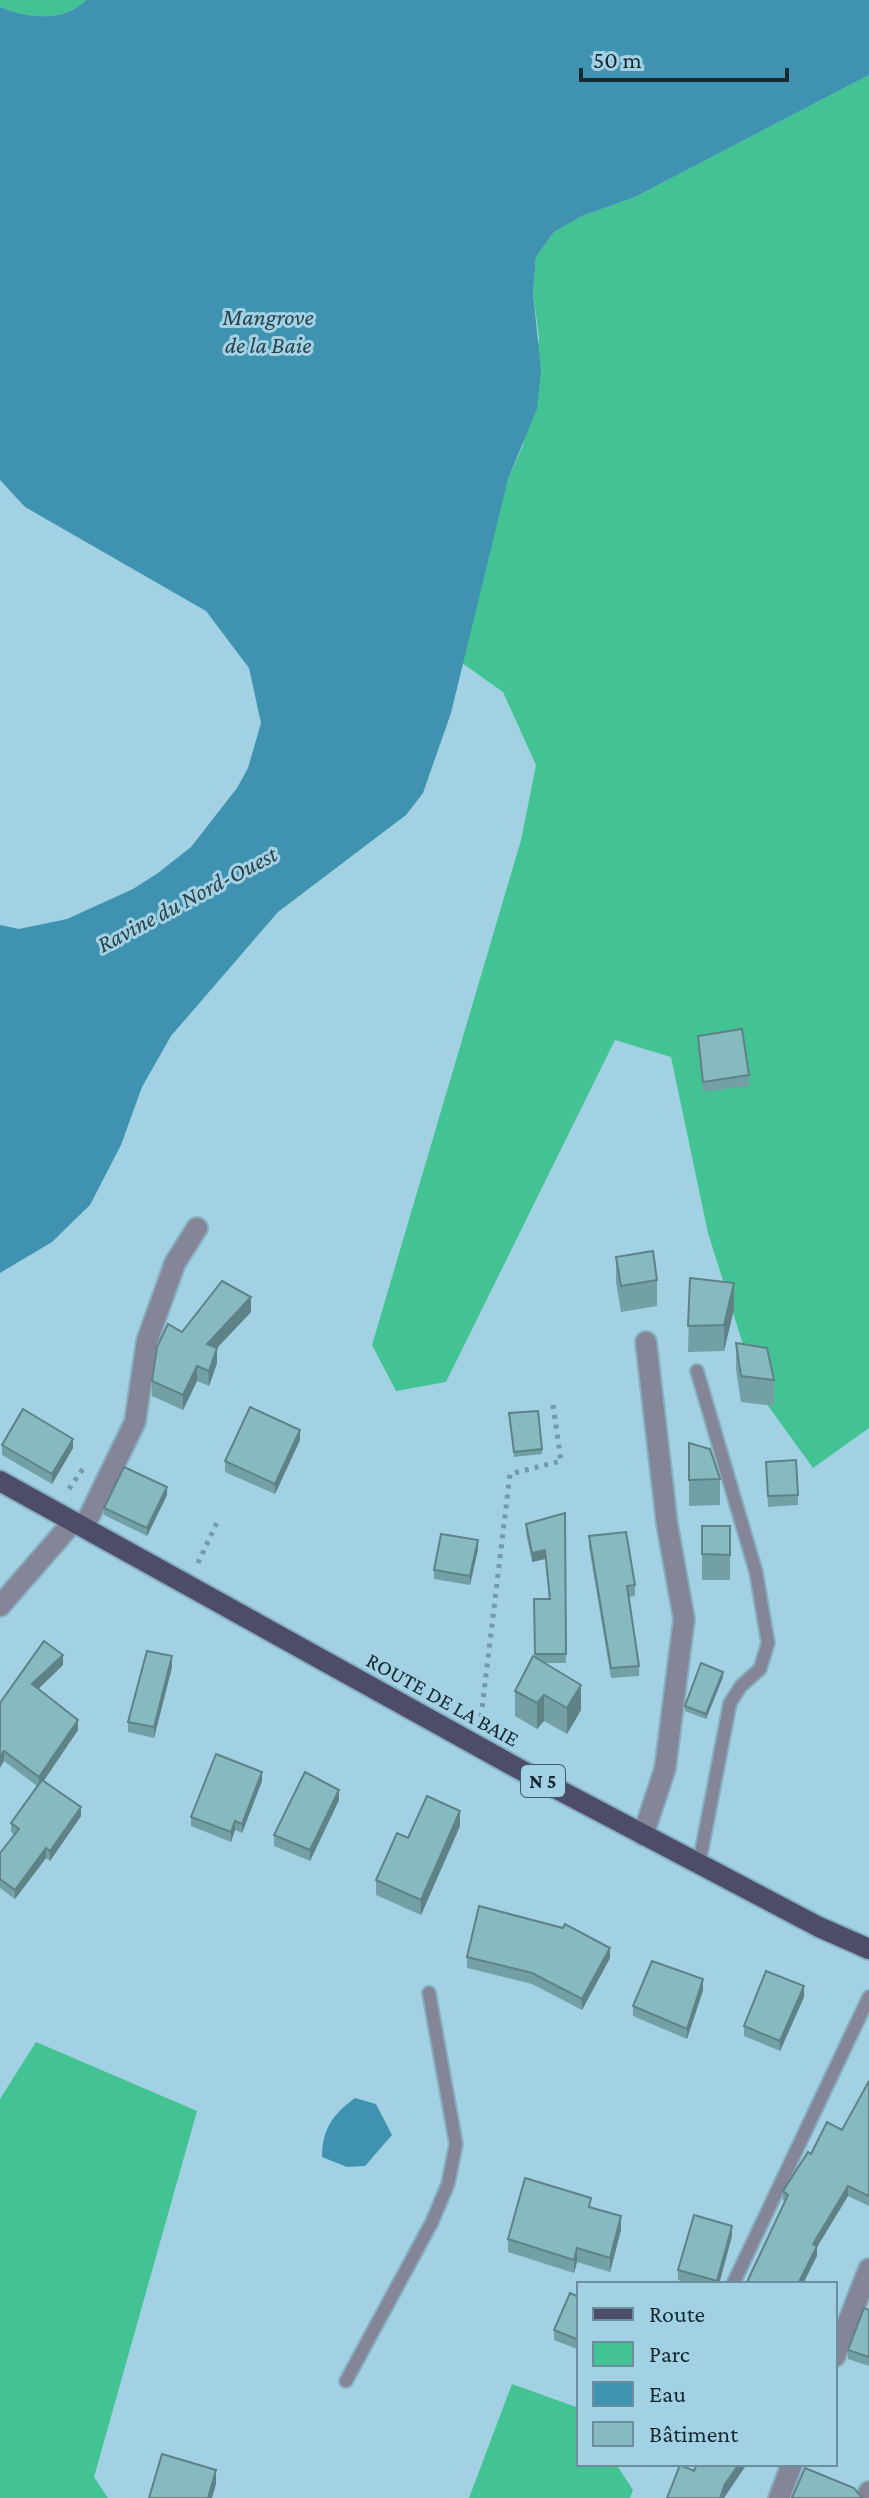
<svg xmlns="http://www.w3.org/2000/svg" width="869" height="2498" viewBox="0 0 869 2498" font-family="'Crimson Pro',serif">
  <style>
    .green { fill: #43c393 }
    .water { fill: #4093b0 }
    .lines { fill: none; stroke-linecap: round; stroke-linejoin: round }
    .lane-casing { stroke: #86afc0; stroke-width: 16 }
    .street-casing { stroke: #86afc0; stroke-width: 24 }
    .primary-casing { stroke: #86afc0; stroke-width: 24 }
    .path { stroke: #749aa9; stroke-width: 5; stroke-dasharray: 4 6; stroke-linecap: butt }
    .lane { stroke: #848596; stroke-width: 12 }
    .street { stroke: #848596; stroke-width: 20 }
    .primary { stroke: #4d4d6a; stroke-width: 20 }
    .wall { fill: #73a0a5 }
    .shaded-wall { fill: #5e8286 }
    .building { fill: #86bac0; stroke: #5e8286; stroke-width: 2 }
    .labels { text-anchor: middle; stroke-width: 6; stroke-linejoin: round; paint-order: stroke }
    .shield { fill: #a2d1e4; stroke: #405b66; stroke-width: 2 }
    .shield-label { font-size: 20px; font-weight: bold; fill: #162930 }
    .street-label { font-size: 22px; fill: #162930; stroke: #a2d1e4 }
    .water-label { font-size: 24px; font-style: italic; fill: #28424c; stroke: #a2d1e4 }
  </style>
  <rect width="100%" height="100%" fill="#a2d1e4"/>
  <g class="green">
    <path d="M0 0H86C64 23 27 18 0 7Z"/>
    <path d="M869 75V1428L813 1468 758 1392 708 1233 671 1057 615 1040 446 1382 396 1391 372 1345 521 840 536 765 503 692 462 663 492 534 508 479 523 445 539 338 533 292 536 257 554 232 582 216 635 197Z"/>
    <path d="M36 2042 197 2111 94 2477 108 2498H0V2099Z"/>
    <path d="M512 2384 579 2408V2464H616L633 2490 630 2498H469Z"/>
  </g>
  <g class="water">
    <path d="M86 0H869V75L635 197 582 216 554 232 536 257 533 292 541 371 537 409 508 479 451 713 423 793 406 815 278 912 171 1036 142 1087 121 1145 90 1205 52 1242 0 1273V925L19 929 67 919 133 889 158 873 191 847 237 788 248 768 261 723 249 668 206 611 25 507 0 480V7C27 18 64 23 86 0Z"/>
    <path d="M355 2098 376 2104 392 2135 365 2166 347 2167 322 2157C322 2129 333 2114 355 2098Z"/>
  </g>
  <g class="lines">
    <g class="lane-casing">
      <g id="lane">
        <path d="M697 1371 756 1572 768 1643 760 1669 741 1686 730 1703 699 1864"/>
        <path d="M733 2284 869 1997"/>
        <path d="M346 2381 432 2222 448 2184 456 2144 429 1993"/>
      </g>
    </g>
    <g class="street-casing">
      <g id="street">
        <path d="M84 1527 135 1422 147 1341 175 1263 197 1228"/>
        <path d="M0 1606 73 1522"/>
        <path d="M643 1835 665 1769 684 1619 667 1524 646 1342"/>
        <path d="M835 2356 869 2269"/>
        <path d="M779 2498 792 2464"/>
        <path d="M867 2498 869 2492"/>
      </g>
    </g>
    <g class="primary-casing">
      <path id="primary" d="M0 1481 519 1769 819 1927 869 1949"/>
    </g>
    <g class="path">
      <path d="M69 1489 84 1467"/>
      <path d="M198 1563 219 1518"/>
      <path d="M481 1717 510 1474 561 1461 553 1405"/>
    </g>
    <use href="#lane" class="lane"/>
    <use href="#street" class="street"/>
    <use href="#primary" class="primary"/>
  </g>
  <g class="wall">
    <path d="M698 1036 749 1075V1086L703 1092 698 1046Z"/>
    <path d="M616 1257 657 1280V1306L621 1312 616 1282Z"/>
    <path d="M690 1278 734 1309 724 1351 688 1352Z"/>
    <path d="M251 1312 217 1348V1363L209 1386 197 1381 183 1410 152 1396V1381L182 1332Z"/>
    <path d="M736 1343 774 1380V1406L741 1402 736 1369Z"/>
    <path d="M509 1413 542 1449V1454L514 1457Z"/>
    <path d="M300 1440 275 1494 225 1472V1461Z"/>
    <path d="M689 1443 720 1479V1505L689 1506Z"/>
    <path d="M2 1445 73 1448 52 1484 2 1455Z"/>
    <path d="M766 1462 798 1495V1505L768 1507Z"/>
    <path d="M167 1495 147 1536 104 1515V1508Z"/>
    <path d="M565 1513 566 1663H545L581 1710 567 1734 544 1721 537 1729 515 1716V1691L535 1657 534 1599H549L545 1559 532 1562 526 1533V1524Z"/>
    <rect x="702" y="1526" width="28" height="54"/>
    <path d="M589 1536 635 1585V1596L629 1597 639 1666V1676L611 1678 589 1547Z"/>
    <path d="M478 1549 470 1585 434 1579V1570Z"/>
    <path d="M63 1665 38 1689 78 1730 44 1781 81 1816 50 1861 46 1858 15 1899 0 1888V1853L14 1835 11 1832V1823L37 1786 4 1761 0 1703Z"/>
    <path d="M172 1667 154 1738 128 1732V1722Z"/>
    <path d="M723 1677 706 1719 685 1711V1706Z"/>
    <path d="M262 1781 242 1833 235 1830 231 1842 191 1826V1817Z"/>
    <path d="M339 1800 310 1861 274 1846V1835Z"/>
    <path d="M460 1826 421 1915 376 1895V1880L408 1838Z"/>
    <path d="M467 1957 610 1958 582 2010 532 1984 467 1968Z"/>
    <path d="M703 1990 687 2039 633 2016V2006Z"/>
    <path d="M804 1997 780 2051 744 2036V2026Z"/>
    <path d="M869 2081V2206L848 2196 817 2247V2256L783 2200V2191L811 2154 842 2130Z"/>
    <path d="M591 2208 621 2230 610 2272 577 2262 574 2273 508 2252V2239Z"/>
    <path d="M732 2236 719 2284H691L678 2280V2270Z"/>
    <path d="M579 2297V2350L554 2340V2330Z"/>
    <path d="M869 2310V2366L848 2359V2350Z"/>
  </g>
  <g class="shaded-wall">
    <path d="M734 1283V1309L724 1351V1325Z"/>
    <path d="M251 1297V1312L217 1348V1363L209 1386 207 1344Z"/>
    <path d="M197 1366V1381L183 1410V1395Z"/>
    <path d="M300 1430V1440L275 1494V1484Z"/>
    <path d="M73 1439V1448L52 1484V1474Z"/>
    <path d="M167 1487V1495L147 1536V1528Z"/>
    <path d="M478 1540V1549L470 1585V1576Z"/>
    <path d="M545 1550V1559L532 1562V1553Z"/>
    <path d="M63 1655V1665L32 1695V1684Z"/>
    <path d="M172 1656V1667L154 1738V1727Z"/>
    <path d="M723 1672V1677L706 1719V1714Z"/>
    <path d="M581 1685V1710L567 1734V1708Z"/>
    <path d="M544 1695V1721L537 1729V1703Z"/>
    <path d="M78 1720V1730L39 1787V1777Z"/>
    <path d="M4 1751V1761L0 1768V1757Z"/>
    <path d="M262 1772V1781L242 1833V1824Z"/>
    <path d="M339 1790V1800L310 1861V1850Z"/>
    <path d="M81 1807V1816L50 1861V1851Z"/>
    <path d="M460 1811V1826L421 1915V1900Z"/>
    <path d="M235 1821V1830L231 1842V1832Z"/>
    <path d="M46 1848V1858L15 1899V1890Z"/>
    <path d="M610 1948V1958L582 2010V1999Z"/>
    <path d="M703 1979V1990L687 2039V2029Z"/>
    <path d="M804 1986V1997L780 2051V2041Z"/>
    <path d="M848 2186V2196L817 2247V2256L803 2284H798L813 2244Z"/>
    <path d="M621 2216V2230L610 2272V2258Z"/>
    <path d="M732 2226V2236L719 2284H717Z"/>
    <path d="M577 2248V2262L574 2273V2260Z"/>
    <path d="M739 2464H747L724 2498H720L725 2484Z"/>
    <path d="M216 2470V2484L212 2498H208Z"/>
  </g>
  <g class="building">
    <path d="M742 1029 749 1075 703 1082 698 1036Z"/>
    <path d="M653 1251 657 1280 621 1286 616 1257Z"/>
    <path d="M690 1278 734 1283 724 1325 688 1326Z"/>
    <path d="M222 1281 251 1297 207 1344 217 1348 209 1371 197 1366 183 1395 152 1381 157 1347 168 1324 182 1332Z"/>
    <path d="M736 1343 767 1348 774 1380 741 1376Z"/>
    <path d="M250 1407 300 1430 275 1484 225 1461Z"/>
    <path d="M23 1409 73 1439 52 1474 2 1445Z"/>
    <path d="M538 1411 542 1449 514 1452 509 1413Z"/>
    <path d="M689 1443 710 1449 720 1479 689 1480Z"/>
    <path d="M796 1460 798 1495 768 1496 766 1462Z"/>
    <path d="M124 1467 167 1487 147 1528 104 1508Z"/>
    <path d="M565 1513 566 1654H535L534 1599H550L545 1550 532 1553 526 1524Z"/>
    <path d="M702 1526H730V1555L702 1554Z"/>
    <path d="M626 1532 635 1585 627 1586 639 1666 611 1668 589 1536Z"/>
    <path d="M441 1534 478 1540 470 1576 434 1570Z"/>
    <path d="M44 1641 63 1655 32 1684 78 1720 39 1777 4 1751 0 1757V1703Z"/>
    <path d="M147 1651 172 1656 154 1727 128 1722Z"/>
    <path d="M533 1656 581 1685 567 1708 544 1695 537 1703 515 1691Z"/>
    <path d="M701 1663 723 1672 706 1714 685 1706Z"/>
    <path d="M216 1754 262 1772 242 1824 235 1821 231 1832 191 1817Z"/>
    <path d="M305 1772 339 1790 310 1850 274 1835Z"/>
    <path d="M42 1780 81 1807 50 1851 46 1848 15 1890 0 1879V1853L19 1829 11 1823Z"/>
    <path d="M427 1796 460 1811 421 1900 376 1880 397 1833 408 1838Z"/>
    <path d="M479 1906 563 1928 565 1924 610 1948 582 1999 532 1973 467 1957Z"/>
    <path d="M652 1961 703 1979 687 2029 633 2006Z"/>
    <path d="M766 1971 804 1986 780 2041 744 2026Z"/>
    <path d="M869 2081V2196L848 2186 813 2244 817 2246 798 2284H746L788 2195 783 2191 808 2152 811 2154 827 2122 842 2130Z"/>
    <path d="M525 2178 591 2198 589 2207 621 2216 610 2258 577 2248 574 2260 508 2239Z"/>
    <path d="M694 2215 732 2226 717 2281 678 2270Z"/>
    <path d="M570 2293 579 2297V2340L554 2330Z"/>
    <path d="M864 2308 869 2310V2357L848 2350Z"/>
    <path d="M162 2454 216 2470 208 2498H149Z"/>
    <path d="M697 2464H739L725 2484 720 2498H667L680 2465 694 2471Z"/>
    <path d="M805 2468 854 2488 862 2498H792Z"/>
  </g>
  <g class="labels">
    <rect class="shield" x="521" y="1765" width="44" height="32" rx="6"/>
    <g class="shield-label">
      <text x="543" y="1788">N 5</text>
    </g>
    <g class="street-label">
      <text transform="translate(443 1699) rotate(29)" y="8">ROUTE DE LA BAIE</text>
    </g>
    <g class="water-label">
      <text x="268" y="325">Mangrove<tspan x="268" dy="28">de la Baie</tspan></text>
      <text transform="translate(187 899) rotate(-28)" y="8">Ravine du Nord-Ouest</text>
    </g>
  </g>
  <rect x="577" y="2282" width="260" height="184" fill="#a2d1e4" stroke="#6a8e9c" stroke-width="2"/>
  <rect x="593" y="2308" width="40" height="12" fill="#4d4d6a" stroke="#6a8e9c" stroke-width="2"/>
  <text x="649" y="2322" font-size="24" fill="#162930">Route</text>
  <rect x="593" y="2342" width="40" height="24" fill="#43c393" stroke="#6a8e9c" stroke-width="2"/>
  <text x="649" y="2362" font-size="24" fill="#162930">Parc</text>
  <rect x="593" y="2382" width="40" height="24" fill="#4093b0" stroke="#6a8e9c" stroke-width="2"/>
  <text x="649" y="2402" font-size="24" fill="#162930">Eau</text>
  <rect x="593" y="2422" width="40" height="24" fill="#86bac0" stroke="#6a8e9c" stroke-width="2"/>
  <text x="649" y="2442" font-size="24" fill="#162930">Bâtiment</text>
  <path d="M581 68v12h206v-12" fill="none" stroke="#162930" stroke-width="4"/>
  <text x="593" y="68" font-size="24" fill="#162930" stroke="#a2d1e4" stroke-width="6" paint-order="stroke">50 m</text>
</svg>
